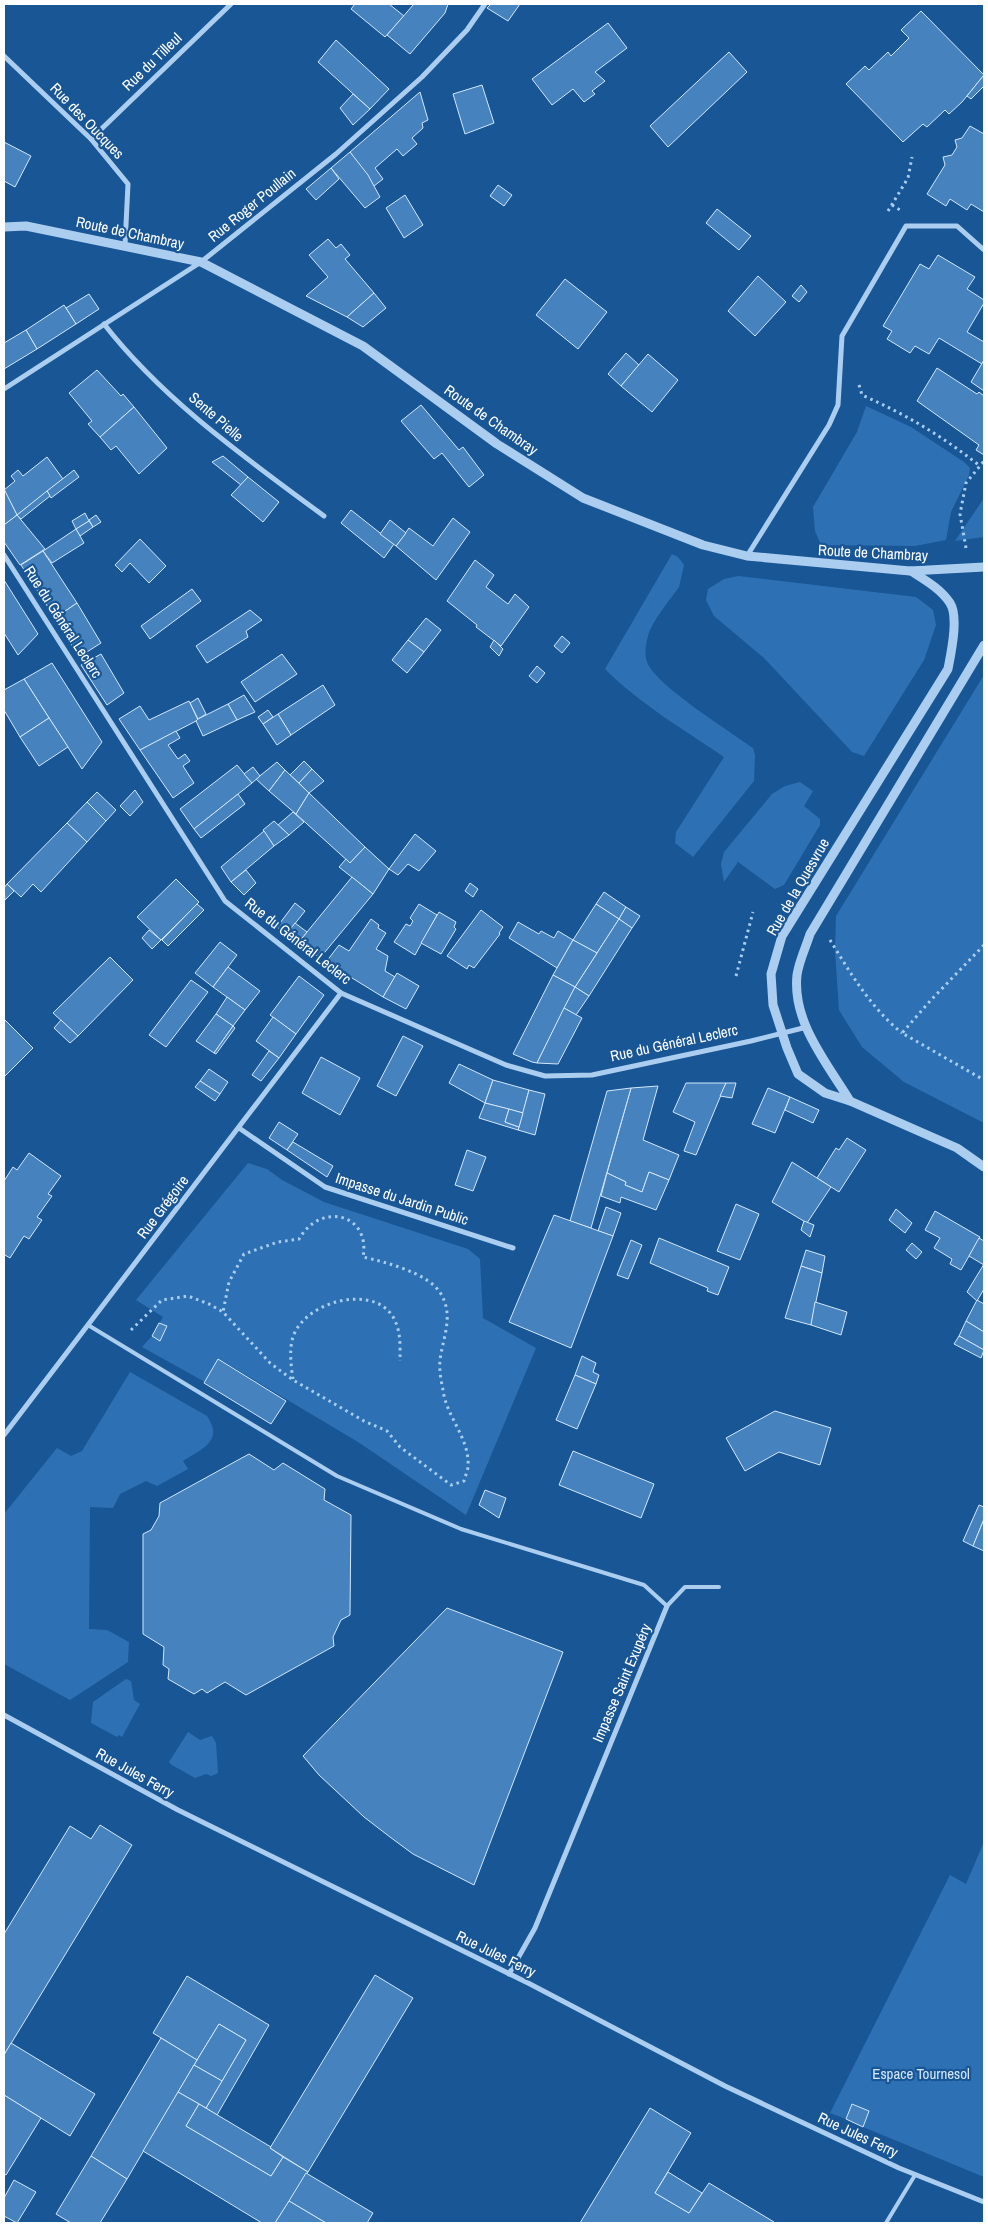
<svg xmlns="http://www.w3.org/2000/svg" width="988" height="2227" viewBox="0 0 988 2227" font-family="'Archivo Narrow',sans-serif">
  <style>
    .green { fill: #2d71b4 }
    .building { fill: #4682be; stroke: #d2e7fb }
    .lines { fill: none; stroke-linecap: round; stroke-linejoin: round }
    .path { stroke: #abcef0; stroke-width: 3; stroke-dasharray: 2.5 4; stroke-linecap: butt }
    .service { stroke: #abcef0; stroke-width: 4 }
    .minor { stroke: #abcef0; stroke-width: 5 }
    .tertiary { stroke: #abcef0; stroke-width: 9 }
    .labels { text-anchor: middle; stroke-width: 4.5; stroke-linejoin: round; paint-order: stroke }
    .street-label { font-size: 15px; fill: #fff; stroke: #195696 }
    .park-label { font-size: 15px; fill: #d2e7fb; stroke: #195696 }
  </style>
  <rect width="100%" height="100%" fill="#195696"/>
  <g class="green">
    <path d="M866 406 911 427 964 462 970 468 969 475 951 512 946 540 915 546 821 545 815 531 813 507 857 432Z"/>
    <path d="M984 498V537L955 541Z"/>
    <path d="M672 554 678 557 684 565 679 587C670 600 652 621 648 636 646 643 644 654 647 662 655 685 731 732 753 748L755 755 754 781 693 857 675 843 676 832 724 757C683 729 640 704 605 669Z"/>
    <path d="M738 576 916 597 933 610 936 625 924 660 864 756 852 752 764 658 714 616 706 600 708 589 724 579Z"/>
    <path d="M984 675V1123L904 1082 862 1047 839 1010 835 951 836 916Z"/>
    <path d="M800 782 813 791 804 806 820 819V825L784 885 775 889 738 862 724 882 721 864 724 852 772 794 785 786Z"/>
    <path d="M248 1163 267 1169 282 1180 324 1202 468 1249 480 1259 483 1318 536 1348 466 1515 358 1442 219 1359 205 1382 142 1347 152 1336 163 1317 136 1300Z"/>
    <path d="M130 1372 207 1416C224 1441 202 1449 183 1461L188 1469 157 1486 146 1481 120 1494 113 1508 90 1507 89 1629 107 1630 129 1642 128 1662 70 1700 4 1664V1514L57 1448 71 1456 82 1451Z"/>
    <path d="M126 1679 131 1681 134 1700 140 1704 122 1737 119 1735 117 1737 91 1723 93 1702Z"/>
    <path d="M188 1732 200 1740 212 1736 216 1743 218 1773 211 1776 206 1774 195 1778 172 1765 169 1762Z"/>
    <path d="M984 1842V2177L863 2127 869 2111 853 2104 846 2119 830 2113 950 1875 966 1884Z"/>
  </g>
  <g class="building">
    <path d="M355 4H389L404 16 385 37 351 9Z"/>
    <path d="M414 4H448L445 13 410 54 387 35Z"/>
    <path d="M491 4H520L508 21 487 8Z"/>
    <path d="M921 11 984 75 962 102 949 114 945 110 927 127 923 124 903 142 846 84 865 66 869 70 888 52 891 56 909 38 901 30Z"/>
    <path d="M608 23 627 48 595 72 605 81 592 91 595 94 584 102 573 89 552 105 532 79Z"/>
    <path d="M336 40 389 89 370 109 318 62Z"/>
    <path d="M729 52 747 72 668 147 650 126Z"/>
    <path d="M984 75V86L971 99 967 96Z"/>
    <path d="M482 85 494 123 465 134 453 94Z"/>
    <path d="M420 92 428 120 422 123 423 128 412 138 417 144 403 156 397 149 375 168 383 179 374 186 350 152Z"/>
    <path d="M353 94 370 109 353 125 340 108Z"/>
    <path d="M970 126 984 134V212L971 204 967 210 950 199 946 206 927 194 945 165 943 157 952 155 957 147 955 140 962 138Z"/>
    <path d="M4 142 31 156 15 187 4 181Z"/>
    <path d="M350 152 368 175 380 197 365 208 331 168Z"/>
    <path d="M331 168 339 179 316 200 306 189Z"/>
    <path d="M498 185 512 195 504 206 490 196Z"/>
    <path d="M405 195 423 225 404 238 386 208Z"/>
    <path d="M717 209 751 236 739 250 706 223Z"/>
    <path d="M328 239 336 248 341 244 350 255 345 259 374 293 347 317 306 296 328 277 309 255Z"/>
    <path d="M938 255 975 277 967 289 984 300V303L967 332 984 342V360L982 364 939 338 929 354 915 346 910 353 887 339 892 331 883 326 920 264 929 269Z"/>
    <path d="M758 276 786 302 755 336 728 311Z"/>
    <path d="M565 279 607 312 578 349 536 315Z"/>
    <path d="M801 285 807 292 799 302 792 296Z"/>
    <path d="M374 293 386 308 363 327 347 317Z"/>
    <path d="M89 294 99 309 76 324 66 308Z"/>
    <path d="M64 305 76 324 37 349 26 330Z"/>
    <path d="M26 330 37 349 4 369V343Z"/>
    <path d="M626 353 639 365 621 386 608 374Z"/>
    <path d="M648 354 678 380 652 412 621 386Z"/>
    <path d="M984 360V391L971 382Z"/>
    <path d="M937 368 977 394 979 392 984 396V455L976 450 979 445 917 401Z"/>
    <path d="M97 370 121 396 123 394 134 407 100 437 88 424 92 421 69 393Z"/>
    <path d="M421 405 459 450 463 447 484 475 469 487 442 453 434 459 401 421Z"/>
    <path d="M134 407 167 448 139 474 116 446 111 450 100 437Z"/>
    <path d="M223 456 248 477 241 485 212 462Z"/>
    <path d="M47 457 63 479 17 515 4 490 15 481 11 476 18 470 23 476Z"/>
    <path d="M74 470 79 477 51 498 47 491Z"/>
    <path d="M248 477 279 502 263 522 231 495Z"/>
    <path d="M4 489 17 515 4 525Z"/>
    <path d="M47 491 50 496 21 519 17 515Z"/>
    <path d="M351 510 394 544 384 558 341 523Z"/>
    <path d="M85 513 89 521 76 529 72 521Z"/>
    <path d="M17 515 45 549 20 565 4 542V525Z"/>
    <path d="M96 515 101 522 93 527 89 520Z"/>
    <path d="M453 518 470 532 436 580 396 546 409 528 433 546Z"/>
    <path d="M390 520 406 533 396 546 380 534Z"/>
    <path d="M89 521 93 527 80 536 76 529Z"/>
    <path d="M76 529 84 543 52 563 43 551Z"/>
    <path d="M140 539 166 566 149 583 130 563 122 572 115 565Z"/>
    <path d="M43 551 77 603 55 618 21 565Z"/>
    <path d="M475 560 494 575 486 587 508 604 515 594 529 607 501 646 476 627 477 625 447 601Z"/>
    <path d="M4 580 38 634 18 655 4 633Z"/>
    <path d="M192 589 201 601 150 639 141 626Z"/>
    <path d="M77 603 101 643 79 657 55 618Z"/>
    <path d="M250 610 262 620 246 631 248 637 207 663 196 646Z"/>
    <path d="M426 618 441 630 424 652 408 640Z"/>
    <path d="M562 636 570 643 562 653 554 646Z"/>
    <path d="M408 640 424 652 407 673 392 660Z"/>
    <path d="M494 640 503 649 499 656 490 647Z"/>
    <path d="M101 654 124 693 107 705 81 665Z"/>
    <path d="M282 654 297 674 255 702 241 682Z"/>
    <path d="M52 663 102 742 82 769 24 679Z"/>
    <path d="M537 666 545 673 537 683 529 676Z"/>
    <path d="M24 679 49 718 20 737 4 710V690Z"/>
    <path d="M323 685 335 705 291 735 278 714Z"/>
    <path d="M244 695 255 712 237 720 228 704Z"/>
    <path d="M198 698 206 714 198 719 190 703Z"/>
    <path d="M189 701 198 720 140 750 119 719 140 706 149 720Z"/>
    <path d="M228 704 237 720 203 736 196 721 198 719Z"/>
    <path d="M268 710 273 717 263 724 258 717Z"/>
    <path d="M278 714 291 735 277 745 263 724Z"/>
    <path d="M49 718 68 747 39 766 20 737Z"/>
    <path d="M176 731 180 738 168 745 178 759 185 754 190 761 183 766 194 783 173 798 140 750Z"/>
    <path d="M304 761 312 769 299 783 290 775Z"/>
    <path d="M277 762 285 770 269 791 256 779Z"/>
    <path d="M237 765 252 783 194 829 180 809Z"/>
    <path d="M253 767 260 776 252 783 244 774Z"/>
    <path d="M312 769 324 781 309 793 299 783Z"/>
    <path d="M285 770 309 793 296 814 269 791Z"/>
    <path d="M135 790 143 802 130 816 120 806Z"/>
    <path d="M97 792 116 810 106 821 87 802Z"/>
    <path d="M309 793 365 847 350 863 296 814Z"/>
    <path d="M238 794 245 804 201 838 194 829Z"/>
    <path d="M87 802 106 821 87 842 67 823Z"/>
    <path d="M293 812 304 822 289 835 278 825Z"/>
    <path d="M274 821 289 835 274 846 263 830Z"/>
    <path d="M67 823 87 842 41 892 33 884 21 897 7 884Z"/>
    <path d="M264 831 274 846 231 882 221 867Z"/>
    <path d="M415 834 436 851 419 871 408 864 398 875 389 869Z"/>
    <path d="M365 847 389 869 373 894 339 867 346 859 350 863Z"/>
    <path d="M246 870 256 883 244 895 231 882Z"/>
    <path d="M352 877 373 894 320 958 298 943Z"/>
    <path d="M176 879 199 902 161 940 137 917Z"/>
    <path d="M470 883 478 889 473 897 465 891Z"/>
    <path d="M7 884 14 891 5 900 4 888Z"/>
    <path d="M604 892 626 907 619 919 596 904Z"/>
    <path d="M295 903 305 911 286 935 277 927Z"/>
    <path d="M197 904 204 910 168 946 162 940Z"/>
    <path d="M419 904 437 915 415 955 394 942 406 924 410 926 413 921 410 918Z"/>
    <path d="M596 904 619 919 597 953 573 940Z"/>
    <path d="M626 907 640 916 632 928 619 919Z"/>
    <path d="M481 910 503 927 499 933 500 934 474 968 469 965 467 969 447 956Z"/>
    <path d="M439 912 456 922 454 927 456 929 441 954 421 943Z"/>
    <path d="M371 919 379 925 378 928 386 933 376 949 388 956 385 971 395 977 383 997 326 962 339 945 349 951Z"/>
    <path d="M619 919 632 928 589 996 575 987Z"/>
    <path d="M518 922 539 934 541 931 554 938 558 931 573 940 557 968 509 938Z"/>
    <path d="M295 923 307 932 298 943 286 935Z"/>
    <path d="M149 930 161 940 152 949 142 938Z"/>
    <path d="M573 940 597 953 575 987 553 975Z"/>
    <path d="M220 942 237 955 213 987 195 973Z"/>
    <path d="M110 957 133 980 78 1036 53 1013Z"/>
    <path d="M228 967 260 991 245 1010 213 987Z"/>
    <path d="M397 973 419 986 406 1009 383 997Z"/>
    <path d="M553 975 575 987 537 1063 532 1062 513 1054Z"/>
    <path d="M299 976 324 995 296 1034 270 1015Z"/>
    <path d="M191 980 208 992 166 1047 149 1035Z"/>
    <path d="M575 987 589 996 576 1015 564 1008Z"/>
    <path d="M227 997 245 1010 233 1026 216 1014Z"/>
    <path d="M564 1008 582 1018 558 1064 537 1063Z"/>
    <path d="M216 1014 233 1026 214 1053 196 1041Z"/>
    <path d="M273 1017 296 1034 279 1058 256 1041Z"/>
    <path d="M4 1019 33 1048 4 1077Z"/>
    <path d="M61 1020 78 1036 70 1043 54 1028Z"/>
    <path d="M233 1026 235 1028 216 1054 214 1053Z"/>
    <path d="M403 1036 423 1046 396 1096 377 1086Z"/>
    <path d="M269 1051 279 1058 261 1081 252 1075Z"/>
    <path d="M321 1057 360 1078 340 1115 302 1093Z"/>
    <path d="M459 1064 493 1080 485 1103 449 1083Z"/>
    <path d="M209 1069 228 1082 220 1094 200 1081Z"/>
    <path d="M493 1080 529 1090 523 1113 485 1103Z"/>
    <path d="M200 1081 220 1094 215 1101 195 1087Z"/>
    <path d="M686 1083H726L696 1155 684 1151 695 1122 673 1112Z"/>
    <path d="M726 1083H736L732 1098 720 1096Z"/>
    <path d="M658 1086 643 1140 679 1155 669 1180 649 1172 642 1192 625 1185 626 1182 607 1173 631 1088Z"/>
    <path d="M631 1088 591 1228 570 1221 607 1091Z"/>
    <path d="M768 1088 790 1097 775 1133 752 1124Z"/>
    <path d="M529 1090 545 1094 535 1135 518 1130Z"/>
    <path d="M790 1097 819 1110 813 1123 785 1110Z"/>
    <path d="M485 1103 509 1109 505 1122 519 1127 518 1130 479 1118Z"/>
    <path d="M509 1109 523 1113 519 1127 505 1122Z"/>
    <path d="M279 1122 298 1134 287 1150 269 1138Z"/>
    <path d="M847 1138 866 1150 839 1192 817 1178 836 1148 839 1150Z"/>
    <path d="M293 1142 333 1166 327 1177 287 1150Z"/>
    <path d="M467 1150 486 1157 473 1191 455 1185Z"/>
    <path d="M29 1153 61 1176 48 1194 52 1196 37 1217 42 1220 29 1239 24 1236 10 1258 5 1255 4 1257V1181L13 1167 17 1170Z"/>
    <path d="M792 1162 831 1187 807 1223 772 1202Z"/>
    <path d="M649 1172 669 1180 656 1210 621 1197 620 1203 601 1196 607 1173 626 1182 625 1185 642 1192Z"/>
    <path d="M736 1204 759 1214 740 1260 717 1251Z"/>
    <path d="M606 1207 621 1213 613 1236 598 1231Z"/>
    <path d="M896 1209 912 1223 905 1233 889 1220Z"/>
    <path d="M935 1211 980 1237 961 1270 950 1264 952 1259 934 1248 940 1238 925 1230Z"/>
    <path d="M554 1215 613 1236 571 1348 509 1322Z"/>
    <path d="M804 1221 814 1225 810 1237 801 1230Z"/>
    <path d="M659 1238 729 1267 718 1295 707 1291 708 1288 650 1263Z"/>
    <path d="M979 1238 984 1241V1265L969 1256Z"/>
    <path d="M631 1240 642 1245 628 1279 617 1275Z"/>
    <path d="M912 1243 922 1252 916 1259 906 1250Z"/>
    <path d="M806 1250 825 1256 822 1273 801 1266Z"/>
    <path d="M984 1264V1289L977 1301 967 1292Z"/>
    <path d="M801 1266 822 1273 811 1325 785 1318Z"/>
    <path d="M977 1300 984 1304V1332L966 1321Z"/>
    <path d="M815 1302 847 1312 841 1335 811 1325Z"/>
    <path d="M966 1321 984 1332V1350L959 1336Z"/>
    <path d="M159 1323 167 1326 160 1341 152 1336Z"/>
    <path d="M959 1336 984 1350 981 1358 954 1344Z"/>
    <path d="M582 1356 596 1363 593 1372 599 1375 596 1384 575 1375Z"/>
    <path d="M218 1359 286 1401 271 1424 204 1383Z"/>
    <path d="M575 1375 596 1384 577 1429 556 1420Z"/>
    <path d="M775 1411 831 1428 820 1465 779 1452 745 1471 726 1438Z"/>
    <path d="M573 1451 654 1484 641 1518 559 1485Z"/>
    <path d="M249 1454 274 1470 283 1463 325 1489 324 1500 351 1515 350 1615 341 1620 333 1637 334 1646 246 1695 225 1682 207 1693 202 1689 194 1694 168 1679 169 1669 163 1665 164 1647 143 1634V1534L151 1530 159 1516 160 1503Z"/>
    <path d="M485 1490 506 1498 499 1518 479 1505Z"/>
    <path d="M979 1505 984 1507V1519L973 1546 963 1541Z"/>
    <path d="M984 1519V1551L973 1546Z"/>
    <path d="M447 1608 563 1652 474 1885 413 1854 390 1837 364 1817 319 1775 303 1756Z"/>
    <path d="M100 1825 132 1845 4 2055V1934L70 1826 91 1839Z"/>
    <path d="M375 1975 413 1998 308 2172 270 2148Z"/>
    <path d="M187 1976 269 2025 217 2115 206 2108 246 2040 219 2024 197 2060 153 2033Z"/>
    <path d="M219 2024 246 2040 222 2081 194 2065Z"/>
    <path d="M161 2038 197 2060 127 2179 91 2156Z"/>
    <path d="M11 2043 95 2094 70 2136 4 2095V2055Z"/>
    <path d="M194 2065 222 2081 206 2108 178 2092Z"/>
    <path d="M178 2092 199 2104 186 2126 271 2176 283 2157 308 2172 275 2223H262L143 2151Z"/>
    <path d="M4 2095 41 2118 6 2175 4 2174Z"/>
    <path d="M199 2104 271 2147 270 2148 283 2157 271 2176 186 2126Z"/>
    <path d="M852 2104 869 2111 863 2127 846 2119Z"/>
    <path d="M650 2108 691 2133 655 2193 689 2213 709 2183 774 2222 773 2223H580Z"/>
    <path d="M91 2156 127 2179 100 2223H71L56 2214Z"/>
    <path d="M668 2172 702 2193 689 2213 655 2193Z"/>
    <path d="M306 2173 373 2213 367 2223H326L289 2201Z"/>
    <path d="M14 2180 36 2192 17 2223 4 2216V2198Z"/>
    <path d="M289 2201 326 2223H275Z"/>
  </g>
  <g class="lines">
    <g class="path">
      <path d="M892 205 900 210"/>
      <path d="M888 211 908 178 912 157"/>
      <path d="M859 385 862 395C907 415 942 436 980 466"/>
      <path d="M966 548 960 514 966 483 984 461"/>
      <path d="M830 940C851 974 871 1008 902 1033"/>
      <path d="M984 945 931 1000 902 1033 984 1080"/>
      <path d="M736 976 753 912"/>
      <path d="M131 1330 162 1300 188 1296 209 1304 223 1312 270 1363 293 1380 364 1421 387 1431 400 1447 451 1485 464 1481C465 1476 468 1471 468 1466 470 1439 446 1416 443 1390 441 1381 439 1369 440 1360 443 1337 454 1316 441 1294 429 1273 385 1262 363 1257 371 1214 321 1201 299 1239L278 1242 244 1254 229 1282 223 1312"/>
      <path d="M293 1379C291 1367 289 1349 293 1337 305 1300 380 1281 396 1323 401 1335 400 1349 400 1361"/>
    </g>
    <g class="service">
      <path d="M88 1325 337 1476 461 1529 644 1585 667 1606 685 1587H719"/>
      <path d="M886 2223 915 2175"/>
    </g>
    <g class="minor">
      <path d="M4 56 91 139 128 184 125 245"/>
      <path d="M91 139 231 4"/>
      <path d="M104 324C164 401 246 458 324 516"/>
      <path d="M4 389 201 262 336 154 422 77 467 30 485 4"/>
      <path d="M4 555 225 901 341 993 506 1065 545 1076 592 1075 751 1041 807 1027"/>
      <path d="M747 556 829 425 838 405 842 336 906 226H957L984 250"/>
      <path d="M239 1128 325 1187 513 1248"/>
      <path d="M4 1435 341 993"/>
      <path d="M4 1715 178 1810 530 1984 725 2086 899 2168 984 2202"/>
      <path d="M509 1974 535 1928 667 1606"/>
    </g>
    <g class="tertiary">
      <path d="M4 227 26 226 201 262 363 346 497 444 583 498 703 545 747 556 910 571 984 567"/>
      <path d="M911 571C925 580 941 589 950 603 959 617 951 653 948 669L782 936 771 974 773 1005 787 1048 798 1074 825 1093 850 1101 957 1148 984 1167"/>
      <path d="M850 1101C827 1063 792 1022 797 975 799 961 806 947 810 934L984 645"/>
    </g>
  </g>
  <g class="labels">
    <g class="street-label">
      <text transform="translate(152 62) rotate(-44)" y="5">Rue du Tilleul</text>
      <text transform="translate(87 121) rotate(46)" y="5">Rue des Oucques</text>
      <text transform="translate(252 205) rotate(-39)" y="5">Rue Roger Poullain</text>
      <text transform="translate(130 233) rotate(12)" y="5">Route de Chambray</text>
      <text transform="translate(216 417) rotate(41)" y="5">Sente Pielle</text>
      <text transform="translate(491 420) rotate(35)" y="5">Route de Chambray</text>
      <text transform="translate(873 553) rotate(3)" y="5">Route de Chambray</text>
      <text transform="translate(63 622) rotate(57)" y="5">Rue du Général Leclerc</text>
      <text transform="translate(798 887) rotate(-60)" y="5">Rue de la Quesvrue</text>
      <text transform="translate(298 941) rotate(38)" y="5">Rue du Général Leclerc</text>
      <text transform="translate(674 1043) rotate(-12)" y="5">Rue du Général Leclerc</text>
      <text transform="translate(402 1199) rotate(18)" y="5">Impasse du Jardin Public</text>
      <text transform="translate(163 1207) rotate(-53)" y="5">Rue Grégoire</text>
      <text transform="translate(622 1683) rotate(-67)" y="5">Impasse Saint Exupéry</text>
      <text transform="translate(135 1773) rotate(29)" y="5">Rue Jules Ferry</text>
      <text transform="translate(496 1954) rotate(26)" y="5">Rue Jules Ferry</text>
      <text transform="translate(858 2135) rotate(25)" y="5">Rue Jules Ferry</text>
    </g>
    <g class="park-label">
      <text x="921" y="2079">Espace Tournesol</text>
    </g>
  </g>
  <rect width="988" height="2227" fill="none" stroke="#ffffff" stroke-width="10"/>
</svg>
